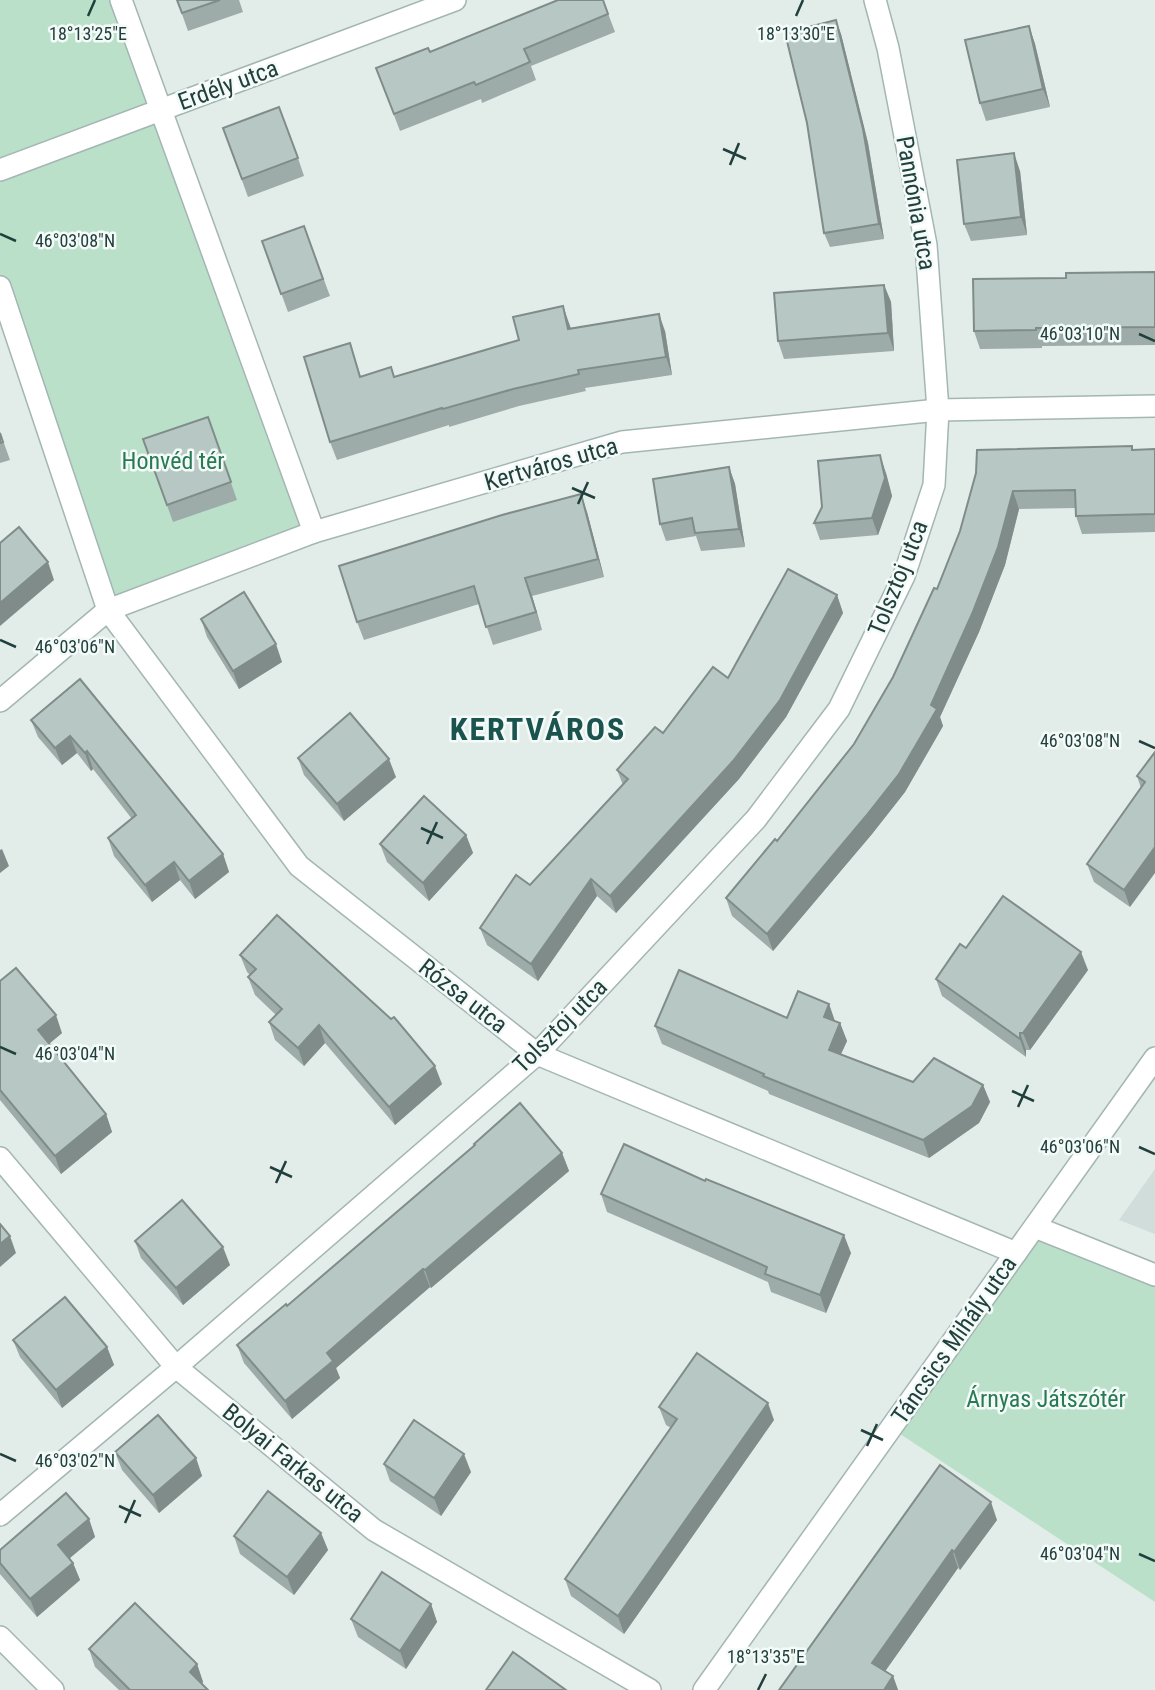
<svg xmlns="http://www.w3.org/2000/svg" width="1155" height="1690" viewBox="0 0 1155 1690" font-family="'Roboto Condensed',sans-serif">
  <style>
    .built { fill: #d0ddda }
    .green { fill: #bae0ca }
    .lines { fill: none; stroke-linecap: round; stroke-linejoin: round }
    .minor-casing { stroke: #a4b6b3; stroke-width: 24 }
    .minor { stroke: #fff; stroke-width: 21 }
    .wall { fill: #9daca9 }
    .shaded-wall { fill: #808c89 }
    .building { fill: #b7c8c4; stroke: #808c89; stroke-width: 2 }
    .ticks { fill: none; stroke: #21403d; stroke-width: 2.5 }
    .labels { text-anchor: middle; stroke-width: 5; stroke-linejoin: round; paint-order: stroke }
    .street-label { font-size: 24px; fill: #21403d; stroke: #f3faf7 }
    .park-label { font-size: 24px; fill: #287a55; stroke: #f3faf7 }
    .district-label { font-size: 32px; font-weight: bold; letter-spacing: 2px; fill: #1b544f; stroke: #f3faf7 }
    .ticks-label { font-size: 18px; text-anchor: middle; fill: #21403d; stroke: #f3faf7; stroke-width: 5; stroke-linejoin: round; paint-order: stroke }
  </style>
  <rect width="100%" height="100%" fill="#e2edea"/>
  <path class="built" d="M1155 1169V1234L1119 1220Z"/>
  <g class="green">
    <path d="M0 0H121L314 532 108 610 0 287Z"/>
    <path d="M1035 1227 1155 1275V1602L891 1428Z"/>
  </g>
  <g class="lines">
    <g class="minor-casing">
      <g id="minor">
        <path d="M121 0 314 532"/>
        <path d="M0 170 455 0"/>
        <path d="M0 287 108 610 299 866 537 1054 1016 1253"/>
        <path d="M0 701 108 610 314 532 622 442 938 410 1155 406"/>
        <path d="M0 1158 176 1367 374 1530 650 1690"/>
        <path d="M1035 1227 1155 1275"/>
        <path d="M0 1515 176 1367 537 1054 756 819 839 709 904 576 934 485 938 410 926 245 888 48 875 0"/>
        <path d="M0 1637 53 1690"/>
        <path d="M704 1690 1155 1058"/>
      </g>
    </g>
    <use href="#minor" class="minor"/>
  </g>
  <g class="wall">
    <path d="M177 0H239L243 12 188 31Z"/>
    <path d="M603 0 615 32 531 66 536 80 482 103 481 99 400 131 376 68Z"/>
    <path d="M1029 26 1035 44 1050 107 986 121 980 103Z"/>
    <path d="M841 34 868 143 884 239 830 247 824 233Z"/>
    <path d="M223 128 298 158 304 176 248 197Z"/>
    <path d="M1020 171 1027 235 971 241 964 224Z"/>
    <path d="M304 226 330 296 288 312 262 241Z"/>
    <path d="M1155 272V345L1042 346V348L980 349 974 331 1066 278Z"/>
    <path d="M884 285 891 302 894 351 784 359 778 341Z"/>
    <path d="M569 323 571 328 665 331 672 375 585 388 586 391 519 406 449 427V425L337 460 330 442 350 343 361 377H395L519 340Z"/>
    <path d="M208 417 237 500 173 522 143 439Z"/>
    <path d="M0 432 10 460 0 463Z"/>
    <path d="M1155 449V532L1082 534 1076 516 1075 508 1019 509 1005 565 979 632 940 717 943 726 905 792 872 834 773 951 732 916 726 898 777 841 854 744 893 677 937 589 960 531 976 473 1133 450Z"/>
    <path d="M729 467 735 484 745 547 701 551 696 536 666 541 660 524Z"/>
    <path d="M886 473 892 496 878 535 820 540 814 523Z"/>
    <path d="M587 512 604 577 532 596 542 630 493 645 479 604 364 640 357 622Z"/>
    <path d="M837 595 843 613 786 717 739 779 616 913 597 896 538 981 487 945 480 928 530 885 623 785 617 770 663 733 728 678Z"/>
    <path d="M201 619 282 662 239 689 207 637Z"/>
    <path d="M80 679 223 854 229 872 195 899 180 880 152 902 114 856 108 838 132 819 93 769 91 771 77 753 62 765 38 737 31 720Z"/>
    <path d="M1155 752 1130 907 1094 882 1087 864 1141 788 1137 776Z"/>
    <path d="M298 758 396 777 344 821 304 775Z"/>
    <path d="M466 835 473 853 429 901 387 862 380 844Z"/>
    <path d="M966 948 1088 970 1030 1050H1026V1057L942 996 936 979Z"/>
    <path d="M240 955 442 1084 395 1125 325 1043 304 1066 275 1040 269 1022 276 1015 255 995 248 977 250 975 247 972Z"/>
    <path d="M0 981 62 1033 49 1044 106 1114 112 1132 61 1174 0 1100Z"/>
    <path d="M829 1004 835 1021 840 1023 847 1041 841 1054 913 1082 983 1085 990 1102 979 1123 929 1158 769 1094 768 1091 662 1044 655 1026 787 1018Z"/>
    <path d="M562 1153 569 1171 431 1288 430 1287 336 1368 340 1378 292 1419 244 1363 237 1345 287 1306Z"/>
    <path d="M601 1194 851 1253 826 1313 771 1292 768 1282 607 1212Z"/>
    <path d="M135 1241 230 1265 183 1305 141 1258Z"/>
    <path d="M13 1340 107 1347 114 1365 62 1408 20 1357Z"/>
    <path d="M659 1407 774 1420 624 1634 571 1596 565 1579 671 1428 666 1425Z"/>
    <path d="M115 1452 196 1458 202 1476 159 1513 122 1470Z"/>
    <path d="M384 1464 471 1472 441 1516 390 1481Z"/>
    <path d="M940 1465 997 1520 960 1570 958 1568 885 1671 893 1676 898 1690H779Z"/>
    <path d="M89 1519 95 1537 70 1558 73 1563 80 1580 37 1617 0 1574V1550Z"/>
    <path d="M321 1533 328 1550 294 1595 240 1554 234 1536Z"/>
    <path d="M431 1604 437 1622 406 1669 358 1637 351 1619Z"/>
    <path d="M89 1649 197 1664 203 1682 202 1684 208 1690H119L95 1667Z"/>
  </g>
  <g class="shaded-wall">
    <path d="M836 20 841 34 868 143 884 239 879 224Z"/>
    <path d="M1029 26 1035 44 1050 107 1043 89Z"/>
    <path d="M1014 153 1020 171 1027 235 1021 217Z"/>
    <path d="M884 285 891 302 894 351 888 333Z"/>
    <path d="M563 306 569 323 575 346 568 329Z"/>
    <path d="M659 314 665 331 672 375 666 357Z"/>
    <path d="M880 455 886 473 892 496 878 535 872 518Z"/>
    <path d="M729 467 735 484 745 547 739 529Z"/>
    <path d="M1013 491 1019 509 1005 565 979 632 940 717 943 726 905 792 872 834 773 951 767 934 931 705Z"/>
    <path d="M581 494 587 512 604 577 598 559Z"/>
    <path d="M48 562 54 580 0 626V603Z"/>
    <path d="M525 578 532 596 542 630 536 612Z"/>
    <path d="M837 595 843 613 786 717 739 779 616 913 610 896Z"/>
    <path d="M276 644 282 662 239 689 233 671Z"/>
    <path d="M70 736 77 753 62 765 55 748Z"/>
    <path d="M87 751 93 769 91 771 85 753Z"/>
    <path d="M389 759 396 777 344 821 337 804Z"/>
    <path d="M466 835 473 853 429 901 423 883Z"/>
    <path d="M1155 847V873L1130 907 1124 890Z"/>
    <path d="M2 849 9 866 0 873V850Z"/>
    <path d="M223 854 229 872 195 899 189 881Z"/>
    <path d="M174 862 180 880 152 902 145 885Z"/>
    <path d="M591 879 597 896 538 981 531 964Z"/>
    <path d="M1081 952 1088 970 1030 1050 1023 1033Z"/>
    <path d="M829 1004 835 1022 824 1017Z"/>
    <path d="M56 1015 62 1033 44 1048 38 1030Z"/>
    <path d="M840 1023 847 1041 835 1067 829 1050Z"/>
    <path d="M319 1025 325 1043 304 1066 298 1048Z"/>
    <path d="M1020 1033 1026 1050V1057L1020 1039Z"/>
    <path d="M435 1066 442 1084 395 1125 389 1107Z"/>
    <path d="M983 1085 990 1102 979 1123 929 1158 923 1140Z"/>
    <path d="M106 1114 112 1132 61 1174 55 1156Z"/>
    <path d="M562 1153 569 1171 431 1288 425 1270Z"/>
    <path d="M844 1235 851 1253 826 1313 820 1295Z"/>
    <path d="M10 1236 16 1253 0 1267V1244Z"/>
    <path d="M223 1247 230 1265 183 1305 176 1288Z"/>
    <path d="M423 1269 430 1287 336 1368 340 1378 292 1419 285 1401 327 1353Z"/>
    <path d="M107 1347 114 1365 62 1408 56 1390Z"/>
    <path d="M768 1403 774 1420 624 1634 618 1616Z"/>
    <path d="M464 1454 471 1472 441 1516 434 1498Z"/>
    <path d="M196 1458 202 1476 159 1513 153 1495Z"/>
    <path d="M991 1502 997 1520 960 1570 954 1552Z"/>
    <path d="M89 1519 95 1537 65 1562 58 1545Z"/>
    <path d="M321 1533 328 1550 294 1595 287 1577Z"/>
    <path d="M952 1550 958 1568 879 1680 872 1663Z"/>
    <path d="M73 1563 80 1580 37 1617 30 1599Z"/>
    <path d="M431 1604 437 1622 406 1669 400 1651Z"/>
    <path d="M197 1664 203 1682 196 1689 190 1672Z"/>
    <path d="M893 1676 898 1690H884Z"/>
  </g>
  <g class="building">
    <path d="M177 0H220L182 13Z"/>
    <path d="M558 0H603L608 14 524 49 530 62 476 85 474 82 394 114 376 68 428 48 430 52Z"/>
    <path d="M836 20 863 129 879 224 824 233 807 123 785 33Z"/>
    <path d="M1029 26 1043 89 980 103 965 40Z"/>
    <path d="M279 107 298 158 242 179 223 128Z"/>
    <path d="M1014 153 1021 217 964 224 957 160Z"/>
    <path d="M304 226 323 279 281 294 262 241Z"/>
    <path d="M1155 272V327L1036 328V330L974 331 973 279 1066 278V273Z"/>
    <path d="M884 285 888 333 778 341 774 293Z"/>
    <path d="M563 306 568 329 659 314 666 357 578 370 579 374 513 389 443 409 442 408 330 442 304 357 350 343 360 377 391 367 394 377 519 340 513 317Z"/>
    <path d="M208 417 231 482 167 505 143 439Z"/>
    <path d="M0 433 3 442 0 443Z"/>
    <path d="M1132 446V450L1155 449V514L1076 516 1075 490 1013 491 998 547 972 614 931 705 937 709 899 774 866 816 767 934 726 898 775 839 777 841 854 744 893 677 934 588 937 589 960 531 976 473 977 450Z"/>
    <path d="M880 455 885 478 872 518 814 523 822 507 818 461Z"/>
    <path d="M729 467 739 529 695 533 692 518 660 524 653 479Z"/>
    <path d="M581 494 598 559 525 578 536 612 486 627 474 586 357 622 339 566 502 515Z"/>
    <path d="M19 527 48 562 0 603V543Z"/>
    <path d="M788 569 837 595 780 700 733 761 610 896 591 879 531 964 480 928 516 875 530 885 628 779 617 770 655 727 663 733 713 667 728 678Z"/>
    <path d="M244 592 276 644 233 671 201 619Z"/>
    <path d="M80 679 223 854 189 881 174 862 145 885 108 838 136 815 87 751 85 753 70 736 55 748 31 720Z"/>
    <path d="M350 713 389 759 337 804 298 758Z"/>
    <path d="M1155 752V847L1124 890 1087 864 1145 782 1137 776Z"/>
    <path d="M424 796 466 835 423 883 380 844Z"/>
    <path d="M1003 896 1081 952 1023 1033H1020V1039L936 979 960 944 966 948Z"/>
    <path d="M277 915 391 1019 394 1017 435 1066 389 1107 319 1025 298 1048 269 1022 282 1009 248 977 256 969 240 955Z"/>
    <path d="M16 968 56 1015 38 1030 106 1114 55 1156 0 1090V981Z"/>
    <path d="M679 970 787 1018 798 991 829 1004 824 1017 840 1023 829 1050 913 1082 934 1058 983 1085 972 1106 923 1140 763 1076 764 1074 655 1026Z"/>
    <path d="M520 1103 562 1153 425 1270 423 1269 327 1353 333 1361 285 1401 237 1345 286 1304 287 1306 475 1145 474 1144Z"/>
    <path d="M624 1144 705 1181 706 1179 844 1235 820 1295 765 1274 767 1267 601 1194Z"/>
    <path d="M182 1200 223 1247 176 1288 135 1241Z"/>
    <path d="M0 1224 10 1236 0 1244Z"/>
    <path d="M65 1297 107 1347 56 1390 13 1340Z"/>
    <path d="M697 1353 768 1403 618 1616 565 1579 677 1419 659 1407Z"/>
    <path d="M158 1415 196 1458 153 1495 115 1452Z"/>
    <path d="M414 1420 464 1454 434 1498 384 1464Z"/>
    <path d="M940 1465 991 1502 954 1552 952 1550 872 1663 893 1676 884 1690H779Z"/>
    <path d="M268 1491 321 1533 287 1577 234 1536Z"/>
    <path d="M66 1493 89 1519 58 1545 73 1563 30 1599 0 1563V1550Z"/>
    <path d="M382 1572 431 1604 400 1651 351 1619Z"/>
    <path d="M135 1603 197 1664 190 1672 208 1690H130L89 1649Z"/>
    <path d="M513 1652 566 1690H486Z"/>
  </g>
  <path class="ticks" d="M88 16 95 0M796 16 803 0M723 149 746 159M730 165 739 143M0 234 16 241M1139 334 1155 341M572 488 595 498M578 504 588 482M0 640 16 647M1139 741 1155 748M421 828 443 838M427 844 437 822M0 1047 16 1054M1012 1091 1034 1101M1018 1107 1028 1085M1139 1147 1155 1154M270 1167 292 1177M276 1183 286 1161M861 1430 883 1440M867 1446 877 1424M0 1454 16 1461M119 1506 141 1516M125 1523 135 1500M1139 1554 1155 1561M758 1690 766 1674"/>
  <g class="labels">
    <g class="street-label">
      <text transform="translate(228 85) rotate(-20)" y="8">Erdély utca</text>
      <text transform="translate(916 203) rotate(80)" y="8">Pannónia utca</text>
      <text transform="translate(551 464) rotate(-16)" y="8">Kertváros utca</text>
      <text transform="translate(898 578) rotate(-68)" y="8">Tolsztoj utca</text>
      <text transform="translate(463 996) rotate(38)" y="8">Rózsa utca</text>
      <text transform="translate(560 1026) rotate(-45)" y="8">Tolsztoj utca</text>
      <text transform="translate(954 1340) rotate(-55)" y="8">Táncsics Mihály utca</text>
      <text transform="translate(293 1463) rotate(39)" y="8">Bolyai Farkas utca</text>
    </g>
    <g class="park-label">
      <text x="173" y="469">Honvéd tér</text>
      <text x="1046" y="1407">Árnyas Játszótér</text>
    </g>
    <g class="district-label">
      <text x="538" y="740">KERTVÁROS</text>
    </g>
  </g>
  <g class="ticks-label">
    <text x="88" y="40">18°13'25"E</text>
    <text x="796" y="40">18°13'30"E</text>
    <text x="75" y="247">46°03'08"N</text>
    <text x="1080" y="340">46°03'10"N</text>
    <text x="75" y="653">46°03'06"N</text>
    <text x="1080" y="747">46°03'08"N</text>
    <text x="75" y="1060">46°03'04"N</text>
    <text x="1080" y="1153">46°03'06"N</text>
    <text x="75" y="1467">46°03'02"N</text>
    <text x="1080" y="1560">46°03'04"N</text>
    <text x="766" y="1663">18°13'35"E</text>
  </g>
</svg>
